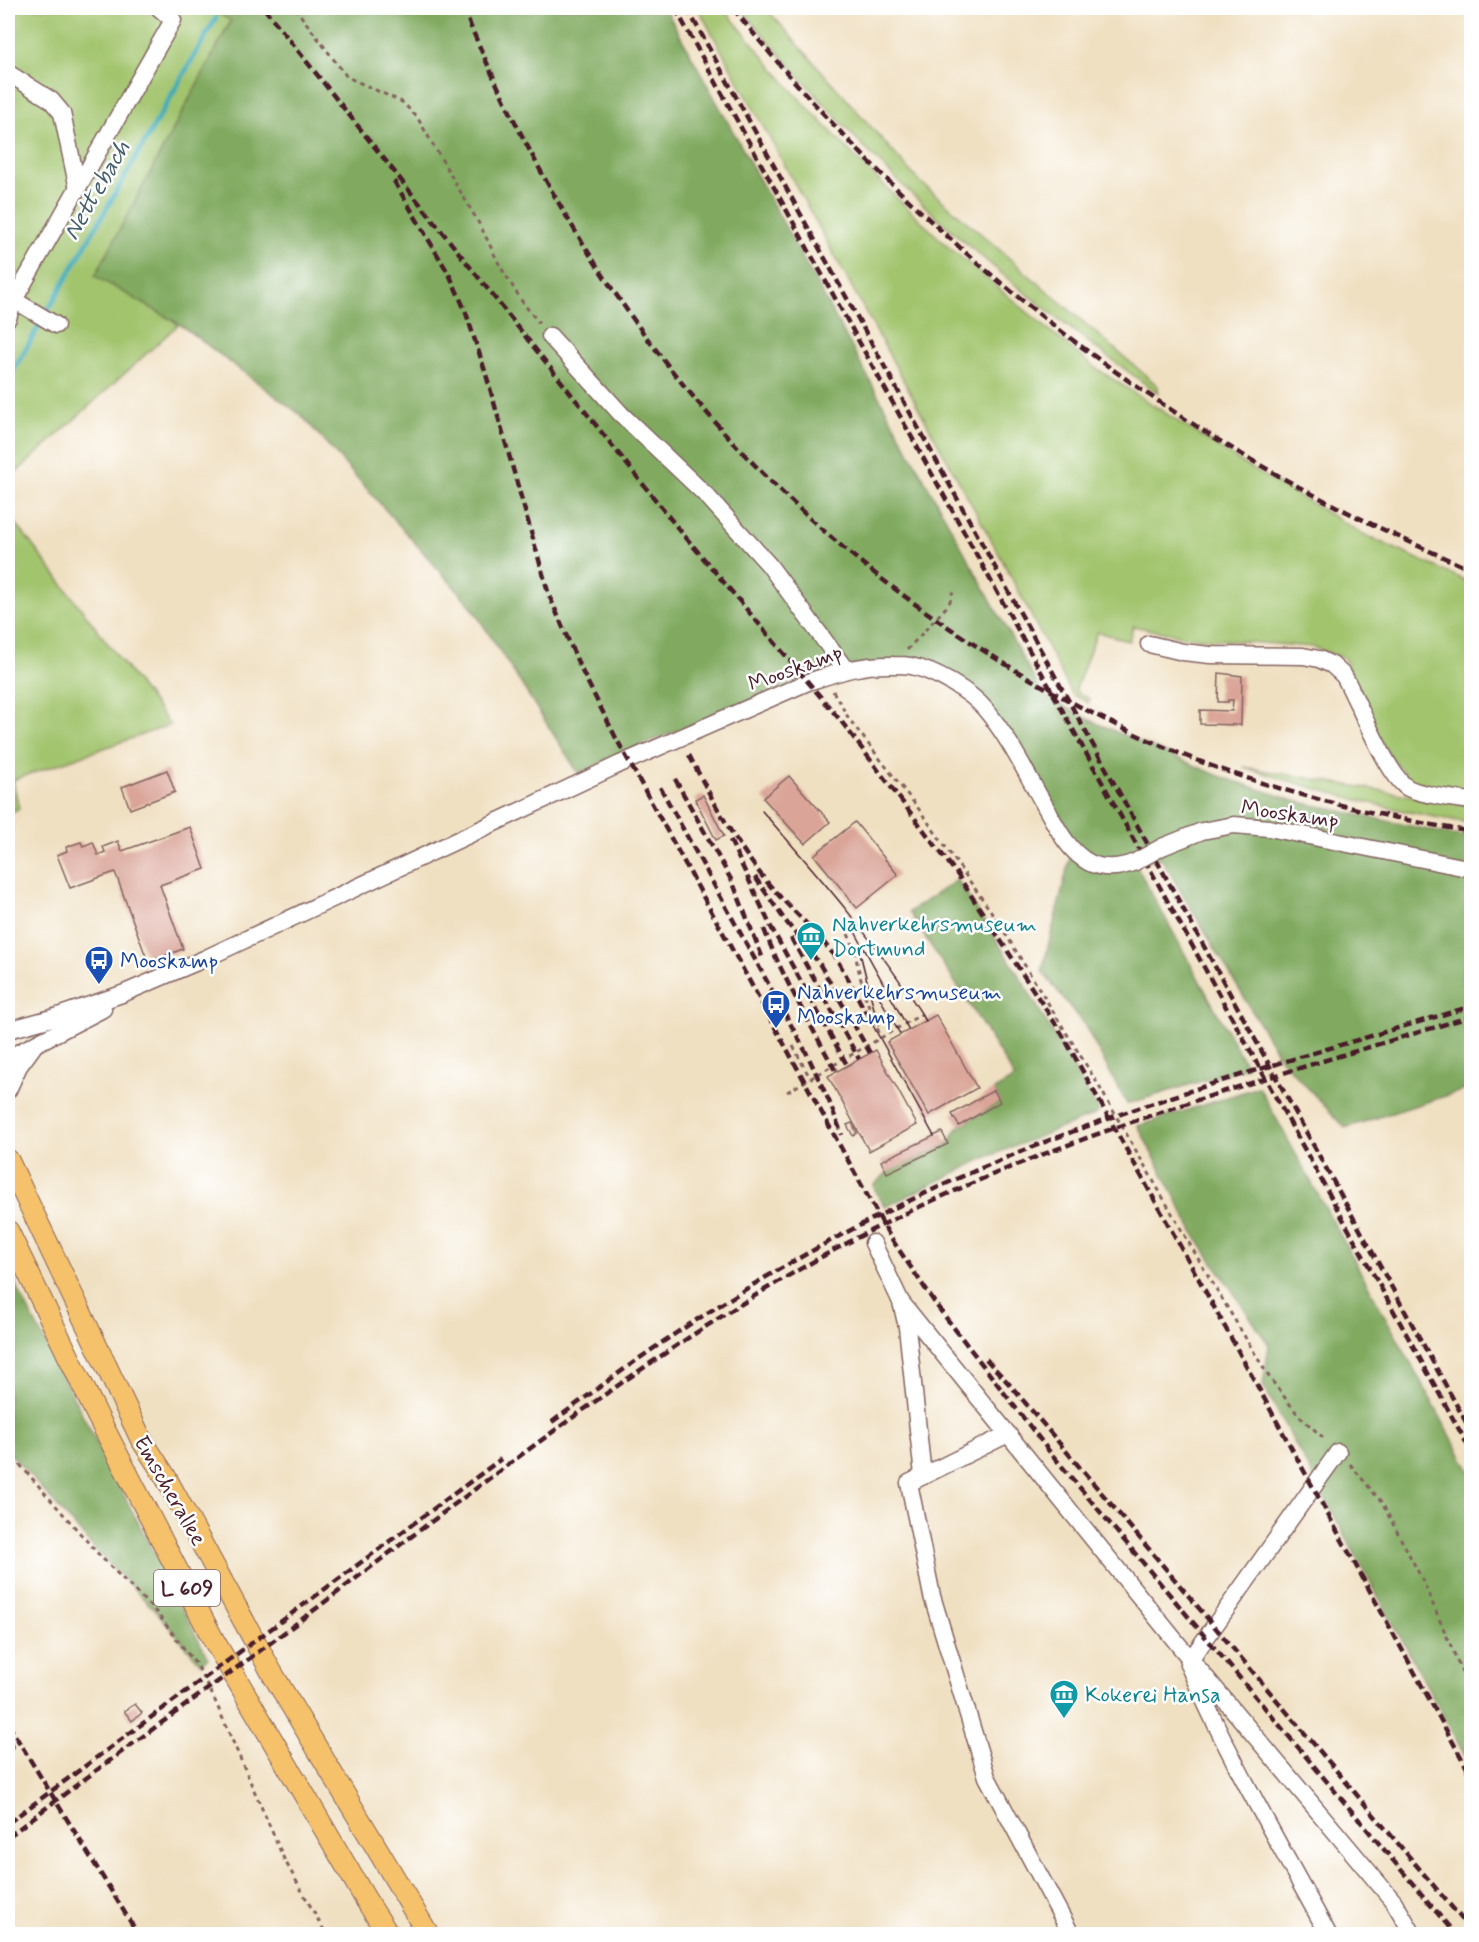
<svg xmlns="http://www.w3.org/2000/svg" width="1479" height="1942" viewBox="0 0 1479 1942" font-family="Mynerve,sans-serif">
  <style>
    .green { fill: #a2c46d; stroke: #76724c; stroke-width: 1.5 }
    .forest { fill: #81aa60; stroke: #666446; stroke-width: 1.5 }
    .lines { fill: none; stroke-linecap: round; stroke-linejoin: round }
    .stream { stroke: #3baab9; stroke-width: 5 }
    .building { fill: #daa498 }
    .minor-casing { stroke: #846360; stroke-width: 19 }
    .major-casing { stroke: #846360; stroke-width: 23 }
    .path { stroke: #846360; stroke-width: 3; stroke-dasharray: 4.5 4.5; stroke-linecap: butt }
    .minor { stroke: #fff; stroke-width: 16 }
    .major { stroke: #f5c16b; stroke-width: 21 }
    .tram { stroke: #4a1f2b; stroke-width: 1.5 }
    .rail { stroke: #4a1f2b; stroke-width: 4.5; stroke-dasharray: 9 4.5; stroke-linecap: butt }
    .minor-bridge-casing { stroke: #846360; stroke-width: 19; stroke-linecap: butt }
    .minor-bridge { stroke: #fff; stroke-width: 16 }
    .labels { text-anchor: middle; stroke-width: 5; stroke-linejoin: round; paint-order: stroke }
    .shield { fill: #fff; stroke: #80626b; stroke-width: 1.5 }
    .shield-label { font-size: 21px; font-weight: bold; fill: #4a1f2b }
    .street-label { font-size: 22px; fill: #4a1f2b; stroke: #fff }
    .culture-label { font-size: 22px; fill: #0d838f; stroke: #fff; text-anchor: start }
    .transit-label { font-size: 22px; fill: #164399; stroke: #fff; text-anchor: start }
    .water-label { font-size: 24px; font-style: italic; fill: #435e6b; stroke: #fff }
  </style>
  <rect width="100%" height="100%" fill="#fff"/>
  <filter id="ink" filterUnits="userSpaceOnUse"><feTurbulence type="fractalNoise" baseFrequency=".0167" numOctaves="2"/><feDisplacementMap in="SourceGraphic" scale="12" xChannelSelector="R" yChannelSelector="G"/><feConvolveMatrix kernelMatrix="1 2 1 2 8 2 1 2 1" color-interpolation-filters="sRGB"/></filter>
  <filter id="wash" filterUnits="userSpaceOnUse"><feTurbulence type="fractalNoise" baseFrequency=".008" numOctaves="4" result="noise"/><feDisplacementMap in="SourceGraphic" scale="24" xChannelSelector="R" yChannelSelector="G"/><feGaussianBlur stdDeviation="1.35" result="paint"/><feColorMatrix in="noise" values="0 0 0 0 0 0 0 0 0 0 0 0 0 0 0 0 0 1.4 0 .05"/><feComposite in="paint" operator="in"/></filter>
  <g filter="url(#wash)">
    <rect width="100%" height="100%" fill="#f0e0c2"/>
    <g class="green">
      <path d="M8 8H210L231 20 96 275 179 324 8 480Z"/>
      <path d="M698 8H723L795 94 862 164 946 245 1094 367 1244 464 1365 535 1471 583V796L1413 785 1384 747 1344 658 1312 647 1186 637 1133 626 1129 641 1097 632 1075 691 1090 699 1088 703 1072 694 999 554Z"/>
      <path d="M740 8H766L917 179 1158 386V393C1064 326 972 254 890 173 837 121 788 64 740 8Z"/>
      <path d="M8 513 170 725 13 780 19 809 8 813Z"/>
      <path d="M1243 767 1471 806V823C1394 812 1318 790 1243 767Z"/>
    </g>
    <g class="forest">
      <path d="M210 8H665L1043 695 1096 723 1219 776 1295 801 1452 835 1471 837V1088L1345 1128 1280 1058 1161 858 1135 863 1247 1067 1127 1104 1085 1026 1042 971 1072 850 984 708 916 659 832 668 610 758 579 774 471 606 302 416 179 324 95 276 231 21Z"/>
      <path d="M957 880 1015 969 1099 1111 1094 1115 987 1157 885 1207 873 1186 887 1173 948 1144 959 1126 1000 1102 994 1090 1015 1078 973 1010 909 912Z"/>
      <path d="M1259 1087 1471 1473V1767L1263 1385 1269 1345 1196 1237 1138 1126Z"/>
      <path d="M8 1270 208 1658 201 1664 158 1613 102 1557 8 1451Z"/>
    </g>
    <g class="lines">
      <path class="stream" d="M8 380 216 18"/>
    </g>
    <g id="blocks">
      <g class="building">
        <path d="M1219 673 1242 676 1241 725 1200 724V710L1232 711 1233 700H1228V702H1218Z"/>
        <path d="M167 770 175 792 130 809 122 787Z"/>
        <path d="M789 776 830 822 805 844 763 798Z"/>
        <path d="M703 795 724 836 716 840 695 799Z"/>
        <path d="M855 822 898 875 857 908 814 855Z"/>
        <path d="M190 827 205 869 160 885 183 949 148 962 115 872 70 888 57 855 67 851 66 847 81 842 83 846 93 842 98 855 105 852 103 847 118 841 122 851Z"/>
        <path d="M936 1015 977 1088 929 1115 887 1042Z"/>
        <path d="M876 1050 917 1125 869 1151 828 1076Z"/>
        <path d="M994 1090 1000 1102 959 1126 952 1114Z"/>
        <path d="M852 1123 857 1133 853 1136 847 1125Z"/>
        <path d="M942 1132 948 1144 887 1173 881 1161Z"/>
        <path d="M135 1704 142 1713 132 1721 124 1711Z"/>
        <path d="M8 1737 14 1747 8 1751Z"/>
      </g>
    </g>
  </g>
  <g filter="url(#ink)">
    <use href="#blocks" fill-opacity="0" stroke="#846360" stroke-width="1.5"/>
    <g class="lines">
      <g class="minor-casing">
        <g id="minor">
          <path d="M8 73 51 100 62 113 78 189"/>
          <path d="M14 300 56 325"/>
          <path d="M8 318 14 300 173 20 159 8"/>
          <path d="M550 336 621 414 708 497 769 565 846 670"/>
          <path d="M1149 644 1183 652 1210 655 1303 656 1319 659 1332 665 1344 676C1357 699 1388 777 1408 788 1421 795 1456 799 1472 801"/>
          <path d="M1162 847 1202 831 1234 825 1269 828 1472 869"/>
          <path d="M8 1030 52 1018 122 994 204 959 620 764 808 682C839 672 860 664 893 665 899 665 906 665 911 666 935 671 970 691 985 709 1008 736 1024 769 1041 799 1054 821 1066 851 1090 863 1105 870 1120 868 1135 862"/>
          <path d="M8 1058 103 1009"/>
          <path d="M8 1090 19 1066 33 1047"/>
          <path d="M873 1243 901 1302 907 1327 923 1476"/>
          <path d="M901 1302 1182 1649 1394 1902 1413 1934"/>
          <path d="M1008 1434 909 1483 932 1596 987 1777 1071 1934"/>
          <path d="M1191 1659 1338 1452"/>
          <path d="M1188 1664C1228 1757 1280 1845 1328 1934"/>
        </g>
      </g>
      <g class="major-casing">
        <g id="major">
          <path d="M8 1160 141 1439 165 1476 272 1673 428 1934"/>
          <path d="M8 1231 97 1415 213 1639 366 1900 388 1934"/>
        </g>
      </g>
      <g class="path">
        <path d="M295 8 347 77 402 102 417 117 481 227 500 266 523 303 539 323"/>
        <path d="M907 650 949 604 953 592"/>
        <path d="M833 691 849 719 918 808 995 917 1096 1081 1200 1262 1269 1377 1299 1416 1326 1440"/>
        <path d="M848 934 853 945 864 993 881 1038"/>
        <path d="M793 1046 810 1078"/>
        <path d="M836 1072 837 1063"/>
        <path d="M787 1092 922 1014"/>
        <path d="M8 1451 100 1556 157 1613 198 1667 213 1696 284 1859 326 1934"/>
        <path d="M1350 1464 1382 1503 1422 1579 1472 1695"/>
      </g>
      <use href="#minor" class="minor"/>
      <use href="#major" class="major"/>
      <g class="tram">
        <path d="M762 811C821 878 879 945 926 1021"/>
        <path d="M854 930 909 1030"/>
        <path d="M859 949 878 1025"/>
        <path d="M872 984 900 1034"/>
        <path d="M866 1013 934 1136"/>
      </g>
      <g class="rail">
        <path d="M264 8 677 527 841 721 957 874 1062 1034 1197 1276 1472 1777"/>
        <path d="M463 8C575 277 737 495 986 652 1057 697 1133 737 1212 766 1297 797 1383 817 1472 832"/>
        <path d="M675 8 1472 1453"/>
        <path d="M687 8 1472 1433"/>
        <path d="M733 8C875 187 1051 341 1248 458 1320 501 1395 536 1472 570"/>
        <path d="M394 181 450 276 465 310 485 371 549 595 580 667 616 738 889 1235 937 1306 1049 1451 1455 1934"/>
        <path d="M689 755C711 797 733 840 763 877 783 903 809 923 829 949 844 968 854 991 866 1013"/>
        <path d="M675 779 733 883 763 959"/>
        <path d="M660 787 807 1054 829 1101 842 1135"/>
        <path d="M730 840 771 927 847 1065"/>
        <path d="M755 877 784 919 819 963 870 1053"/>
        <path d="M764 929C783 979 811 1025 836 1072"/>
        <path d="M791 938 859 1059"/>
        <path d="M986 1359 1011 1386 1472 1931"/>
        <path d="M552 1422C600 1387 647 1351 698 1319 791 1259 889 1207 991 1164 1146 1098 1310 1055 1472 1006"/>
        <path d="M8 1724 138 1934"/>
        <path d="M8 1823 501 1459"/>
        <path d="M8 1837C78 1783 149 1732 220 1680 282 1635 343 1588 404 1542 561 1425 717 1306 894 1219 1078 1129 1276 1076 1472 1016"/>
      </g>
      <g class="minor-bridge-casing">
        <path id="minor-bridge" d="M1135 862 1162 847"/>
      </g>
      <use href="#minor-bridge" class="minor-bridge"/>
    </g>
  </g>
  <defs>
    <g id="museum-pin" transform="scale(1.5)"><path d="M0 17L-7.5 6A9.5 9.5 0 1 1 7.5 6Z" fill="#0f9aa8" stroke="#fff"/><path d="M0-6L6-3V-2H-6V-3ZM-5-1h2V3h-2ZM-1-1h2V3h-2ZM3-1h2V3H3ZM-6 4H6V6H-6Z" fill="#fff"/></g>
    <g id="bus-pin" transform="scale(1.5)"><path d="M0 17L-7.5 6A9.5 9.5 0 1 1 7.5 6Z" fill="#1a4fb4" stroke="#fff"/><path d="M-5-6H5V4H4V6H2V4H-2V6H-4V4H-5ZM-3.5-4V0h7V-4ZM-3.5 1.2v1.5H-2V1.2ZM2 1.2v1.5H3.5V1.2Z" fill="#fff"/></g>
  </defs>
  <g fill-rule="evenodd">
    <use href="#museum-pin" x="811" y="936"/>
    <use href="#bus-pin" x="99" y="960"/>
    <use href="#bus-pin" x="776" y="1004"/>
    <use href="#museum-pin" x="1064" y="1694"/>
  </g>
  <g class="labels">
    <rect class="shield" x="154" y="1570" width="66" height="36" rx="4.5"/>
    <g class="shield-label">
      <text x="187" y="1595">L 609</text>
    </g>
    <g class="street-label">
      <text transform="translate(795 667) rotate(-20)" y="8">Mooskamp</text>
      <text transform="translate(1290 813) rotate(8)" y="8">Mooskamp</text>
      <text transform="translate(171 1490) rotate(60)" y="8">Emscherallee</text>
    </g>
    <g class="culture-label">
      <text x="832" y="931">Nahverkehrsmuseum<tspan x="832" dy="25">Dortmund</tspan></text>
      <text x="1085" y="1702">Kokerei Hansa</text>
    </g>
    <g class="transit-label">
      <text x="120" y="968">Mooskamp</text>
      <text x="797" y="999">Nahverkehrsmuseum<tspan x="797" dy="25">Mooskamp</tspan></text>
    </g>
    <g class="water-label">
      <text transform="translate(96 190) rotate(-60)" y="8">Nettebach</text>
    </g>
  </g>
  <rect width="1479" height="1942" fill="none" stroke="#fff" stroke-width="30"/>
</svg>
